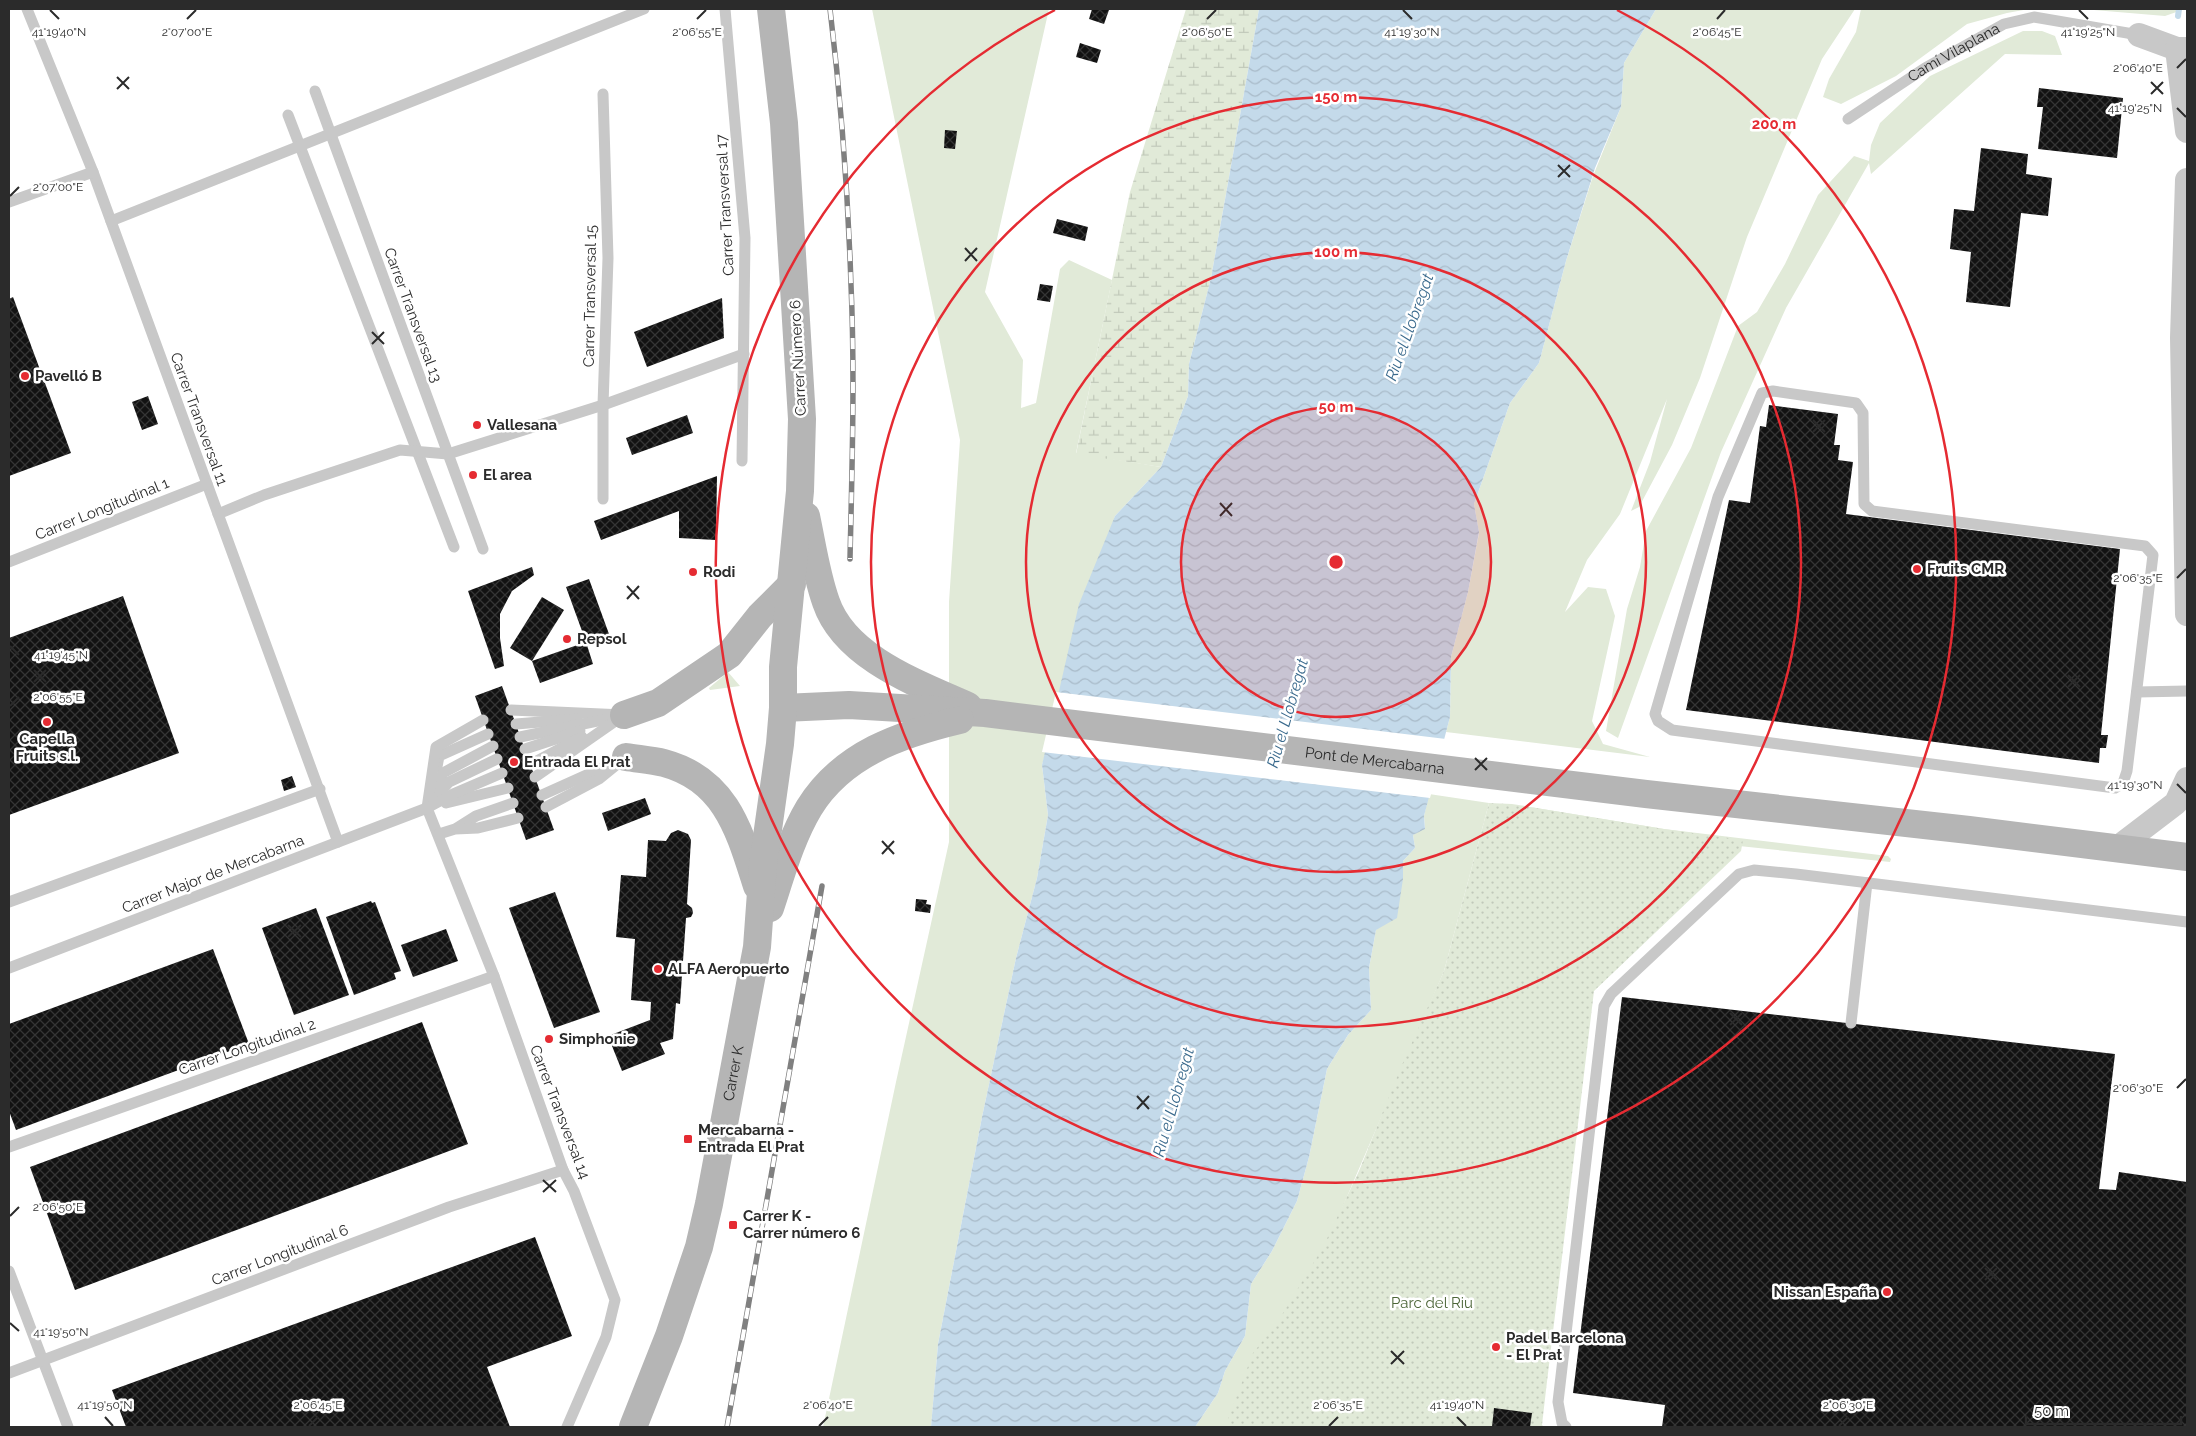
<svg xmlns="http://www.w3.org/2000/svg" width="2196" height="1436" viewBox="0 0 2196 1436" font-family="Raleway,sans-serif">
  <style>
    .grass { fill: #e1ead8 }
    .wetland { fill: url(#wetland-marsh) }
    .park { fill: url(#park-dots) }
    .water { fill: url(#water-waves) }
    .pier { fill: #fff }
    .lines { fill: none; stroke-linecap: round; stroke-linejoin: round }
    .stream { stroke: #c4daea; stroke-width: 6 }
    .building { fill: url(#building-cross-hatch) }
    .lane { stroke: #c8c8c8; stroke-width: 11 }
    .street { stroke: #c8c8c8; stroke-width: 24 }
    .secondary { stroke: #b5b5b5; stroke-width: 28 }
    .rail-casing { stroke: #808080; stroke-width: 5.5 }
    .rail { stroke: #fff; stroke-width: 4; stroke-dasharray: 11; stroke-linecap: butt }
    .ticks { fill: none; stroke: #2b2b2b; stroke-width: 2 }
    .ring { fill: none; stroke: #e52b32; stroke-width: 2.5 }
    .poi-dot { fill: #e52b32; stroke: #fff; stroke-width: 2 }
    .labels { text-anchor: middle; stroke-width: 5; stroke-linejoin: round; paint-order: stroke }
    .street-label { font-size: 15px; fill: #2b2b2b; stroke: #fff }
    .poi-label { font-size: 15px; font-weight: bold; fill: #2b2b2b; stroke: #fff; text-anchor: start }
    .park-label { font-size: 15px; fill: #4d6639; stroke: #fff }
    .water-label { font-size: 16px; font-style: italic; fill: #3a6a8d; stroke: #fff }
    .ticks-label { font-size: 12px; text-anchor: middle; fill: #2b2b2b; stroke: #fff; stroke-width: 5; stroke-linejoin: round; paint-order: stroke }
    .centre { fill: #e52b32; stroke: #fff; stroke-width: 2.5 }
    .ring-label { font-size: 15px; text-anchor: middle; font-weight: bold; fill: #e52b32; stroke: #fff; stroke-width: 5; stroke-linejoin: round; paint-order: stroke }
  </style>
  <defs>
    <pattern id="wetland-marsh" width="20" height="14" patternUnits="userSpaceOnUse" patternTransform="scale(1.25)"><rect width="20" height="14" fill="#e1ead8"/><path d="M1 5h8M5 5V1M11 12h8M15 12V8" fill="none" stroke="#c1c9ba"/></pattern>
    <pattern id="park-dots" width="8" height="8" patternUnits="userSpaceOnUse" patternTransform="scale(1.25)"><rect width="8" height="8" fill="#e1ead8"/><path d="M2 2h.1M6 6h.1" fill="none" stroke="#c1c9ba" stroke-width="1.8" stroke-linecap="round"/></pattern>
    <pattern id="water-waves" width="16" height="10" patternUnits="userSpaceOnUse" patternTransform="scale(1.25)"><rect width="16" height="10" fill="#c4daea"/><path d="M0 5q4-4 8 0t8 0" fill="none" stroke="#a9bbc9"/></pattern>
    <pattern id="building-cross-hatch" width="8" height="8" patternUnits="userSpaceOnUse" patternTransform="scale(1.25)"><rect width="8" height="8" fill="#121212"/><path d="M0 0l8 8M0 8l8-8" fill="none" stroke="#353535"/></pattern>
  </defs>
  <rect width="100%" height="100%" fill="#fff"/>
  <g class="grass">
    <path d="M872 9H1049L985 292 1023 360 1021 408 1036 403 1060 269 1069 260 1112 280 1076 453 1161 467 1115 516 1042 765 1048 815 1037 878 1016 958 982 1117 938 1344 931 1427H823L896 1082 949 842V602L960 440Z"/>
    <path d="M1656 9H1855L1822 59 1747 237 1700 378 1672 445 1639 507 1631 511 1650 462 1667 399 1620 514 1587 560 1565 612 1588 587 1606 589 1615 616 1592 721 1603 744 1650 757 1446 732 1450 717 1451 657 1468 592 1479 533 1474 504 1510 403 1539 363 1566 261 1593 176 1621 107 1624 63Z"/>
    <path d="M1861 9H2029L2007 13 1967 24 1896 76 1841 104 1823 97 1829 79 1856 32Z"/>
    <path d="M2082 9H2185L2165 16Z"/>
    <path d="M2023 31H2042L2055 36 2062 55 2005 54 1871 174 1869 163 1786 308 1721 452 1618 738 1606 731 1627 609 1640 567 1646 531 1691 448 1738 326 1757 312 1785 264 1818 195 1854 156 1869 161 1871 145 1880 123 1930 76Z"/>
    <path d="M728 672 740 686 710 690 709 688Z"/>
    <path d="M1429 794 1489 803 1444 971 1312 1278 1232 1427H1195L1218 1393 1225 1371 1245 1336 1251 1284 1272 1251 1297 1201 1309 1157 1327 1069 1348 1035 1371 1010 1369 968 1376 930 1403 879V861L1415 848 1413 835 1425 828 1424 816Z"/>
    <path d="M1512 804 1664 829 1888 856 1891 859 1890 862 1739 846Z"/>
  </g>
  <path class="wetland" d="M1186 9H1259L1211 278 1189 364 1188 396 1161 467 1076 454 1130 192Z"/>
  <path class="park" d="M1489 803 1512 804 1664 829 1743 840 1741 851 1594 991 1546 1390 1542 1425 1544 1427H1225L1253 1353 1277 1323 1323 1247 1359 1171 1401 1067 1444 971Z"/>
  <path class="water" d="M1259 9H1656L1624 63 1621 107 1595 168 1566 261 1539 363 1510 403 1474 504 1479 532 1468 592 1451 657 1450 717 1424 816 1425 829 1413 835 1415 848 1403 861V879L1397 918 1376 930 1369 968 1371 1010 1348 1035 1327 1069 1309 1157 1297 1201 1272 1251 1251 1284 1245 1336 1225 1371 1218 1393 1195 1427H931L938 1344 982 1117 1016 958 1037 878 1048 815 1042 765 1079 604 1115 516 1161 467 1188 396 1189 364 1211 278Z"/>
  <path class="pier" d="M1056 692 1446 739 1430 798 1042 752Z"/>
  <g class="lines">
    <path class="stream" d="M2178 16 2179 9"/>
  </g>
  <g class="building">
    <path d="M1092 9 1109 10 1104 24 1089 19Z"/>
    <path d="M1080 43 1101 50 1097 63 1076 57Z"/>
    <path d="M2039 88 2123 98 2117 158 2038 149 2043 107H2037Z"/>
    <path d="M945 130 957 131 955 149 944 148Z"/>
    <path d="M1981 148 2028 154 2026 174 2052 178 2048 216 2021 213 2010 307 1966 302 1971 252 1950 249 1954 209 1974 211Z"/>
    <path d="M1057 219 1088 227 1085 241 1053 233Z"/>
    <path d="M1040 284 1053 286 1050 302 1037 300Z"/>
    <path d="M13 297 71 453 9 476V299Z"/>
    <path d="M722 298 724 338 647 367 634 332Z"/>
    <path d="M148 396 158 424 142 430 132 402Z"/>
    <path d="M1769 405 1838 414 1834 445H1840L1838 460 1853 462 1846 514 2120 549 2101 735H2108L2106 748H2100L2099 763 1686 710 1729 500 1750 503 1760 426 1766 427Z"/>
    <path d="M687 415 693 433 632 455 626 438Z"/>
    <path d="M717 476 716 540 679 538V511L601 540 594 521Z"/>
    <path d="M532 567 534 575 512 591 500 614V638L504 666 495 669 468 591Z"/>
    <path d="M589 579 609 634 586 642 566 587Z"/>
    <path d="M123 596 179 753 9 815V638Z"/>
    <path d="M542 597 564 610 532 661 510 648Z"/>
    <path d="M586 642 593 664 540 683 532 661Z"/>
    <path d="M502 686 554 830 526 840 475 696Z"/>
    <path d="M292 776 296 787 284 791 281 780Z"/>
    <path d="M645 798 651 814 608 831 602 813Z"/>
    <path d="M678 830 688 834 691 840 687 904 692 908 693 913 691 917 686 918 680 1004 676 1003 673 1039 660 1043 665 1054 622 1071 608 1036 650 1020 651 1002 631 1000 635 939 616 937 621 875 646 877 648 840 666 841 671 833Z"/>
    <path d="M555 892 600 1012 554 1028 509 908Z"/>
    <path d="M916 899 927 900 926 904 931 905 930 913 915 911Z"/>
    <path d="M371 901 372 903 375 902 401 971 394 973 396 979 354 995 326 917Z"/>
    <path d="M316 908 349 995 294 1015 262 928Z"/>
    <path d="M446 929 458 961 413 977 401 945Z"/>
    <path d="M213 949 249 1044 16 1130 9 1111V1024Z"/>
    <path d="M1622 997 2115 1054 2099 1189 2116 1190 2119 1172 2187 1182V1427H1662L1665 1405 1573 1393Z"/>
    <path d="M422 1022 468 1144 75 1290 30 1167Z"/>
    <path d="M535 1237 572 1336 487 1367 510 1427H126L112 1390Z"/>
    <path d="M1494 1408 1532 1413 1530 1427H1492Z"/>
  </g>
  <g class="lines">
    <g class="lane">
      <path d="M27 9 93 172 338 842"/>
      <path d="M725 9 745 238 742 461"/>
      <path d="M315 91 483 549"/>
      <path d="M603 94 608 258 603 405V499"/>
      <path d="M288 115 454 547"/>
      <path id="s1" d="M1848 119 1925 68 2004 24 2034 17 2139 35"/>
      <path d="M9 202 93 172"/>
      <path d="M111 221 644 9"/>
      <path d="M1773 391 1856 403 1863 413 1864 504 1872 511 2145 546 2153 555 2127 771 2123 783 2115 788 1672 730 1658 721 1655 714 1718 497 1762 393Z"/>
      <path d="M218 514 264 495 400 450 448 454 603 405 744 354"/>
      <path d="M9 562 207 484"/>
      <path d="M2137 692 2187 691"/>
      <path d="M511 710 624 715"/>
      <path d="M516 724 577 719"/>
      <path d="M520 737 607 719"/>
      <path d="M525 749 580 731"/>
      <path d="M531 764 582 737"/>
      <path d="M437 767 439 756 488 734"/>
      <path d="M535 777 624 715"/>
      <path d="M433 795 443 773 493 746"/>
      <path d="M542 795 611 764"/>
      <path d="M436 797 449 782 497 759"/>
      <path d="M446 803 508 788"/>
      <path d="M546 807 599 779 626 757"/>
      <path d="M427 808 494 976 563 1170 574 1191 615 1300 606 1337 567 1427"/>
      <path d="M427 808 436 747 483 720"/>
      <path d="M457 828 476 816 513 803"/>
      <path d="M439 834 455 829 478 828 518 818"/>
      <path d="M9 902 320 789"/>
      <path d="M9 968 427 808 453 794 502 773"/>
      <path d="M1851 1023 1867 883"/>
      <path d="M9 1147 494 976"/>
      <path d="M9 1271 68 1427"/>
      <path d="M9 1373 449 1207 563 1170"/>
      <path d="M1566 1427 1562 1423 1558 1402 1604 1006 1611 994 1739 874 1754 870 1796 874 2187 922"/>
    </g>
    <g class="street">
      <path d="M2139 35 2177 49H2187"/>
      <path d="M2177 49 2187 131"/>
      <path d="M2187 180 2182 338 2187 614"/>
      <path d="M2117 848 2176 803 2187 779"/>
    </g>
    <g class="secondary">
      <path d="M806 516C812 544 816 574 826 602 845 658 919 684 968 706"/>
      <path id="s2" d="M783 708 849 705 985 713 1646 794 1969 830 2187 857"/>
      <path d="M624 715 658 703 729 655 760 616 792 584"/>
      <path d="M626 757C638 759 652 760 664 763 727 780 740 833 757 886"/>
      <path d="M770 908C781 875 791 838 809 808 842 754 901 734 960 720"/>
      <path id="s3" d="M633 1427 669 1336 699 1247 709 1204 757 947 763 865 780 744 783 708V667L800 491 802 419 784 123 771 9"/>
    </g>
    <g class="rail-casing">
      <g id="rail">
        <path d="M830 9C841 100 848 193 851 285 855 376 852 468 850 559"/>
        <path d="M727 1427 822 886"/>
      </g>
    </g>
    <use href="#rail" class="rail"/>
  </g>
  <path class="ticks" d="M50 10 59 19M1403 10 1412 19M2079 10 2088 19M187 19 196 10M697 19 706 10M1207 19 1216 10M1717 19 1725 10M2177 68 2186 59M117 77 129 89M2151 82 2163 94M117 89 129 77M2151 94 2163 82M2177 108 2186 117M1558 165 1570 177M1558 177 1570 165M10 196 19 187M965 248 977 261M965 261 977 248M372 332 384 344M372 344 384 332M1813 420 1825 432M1813 432 1825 420M1220 503 1232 516M1220 516 1232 503M2177 578 2186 569M627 586 639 599M627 599 639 586M10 646 19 655M34 670 46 682M2068 675 2080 687M34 682 46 670M2068 687 2080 675M10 706 19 697M1475 758 1487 770M1475 770 1487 758M2177 784 2186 793M882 841 894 854M882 854 894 841M288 925 301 937M288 937 301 925M1730 1013 1742 1025M1730 1025 1742 1013M2177 1088 2186 1079M1137 1096 1149 1109M1137 1109 1149 1096M543 1180 556 1192M543 1192 556 1180M10 1216 19 1207M1985 1268 1997 1280M1985 1280 1997 1268M10 1323 19 1331M1391 1351 1404 1364M1391 1364 1404 1351M105 1417 113 1426M1457 1417 1466 1426M309 1426 318 1417M819 1426 828 1417M1329 1426 1338 1417M1839 1426 1848 1417"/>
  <circle cx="1336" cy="562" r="155" fill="#e52b32" fill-opacity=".12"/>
  <g class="ring">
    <circle cx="1336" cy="562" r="155"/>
    <circle cx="1336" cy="562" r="310"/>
    <circle cx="1336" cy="562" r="465"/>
    <path d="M1617 10A620 620 0 1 1 1055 10"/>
  </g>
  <g class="poi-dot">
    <circle cx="25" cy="376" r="5"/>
    <circle cx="477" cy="425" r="5"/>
    <circle cx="473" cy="475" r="5"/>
    <circle cx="1917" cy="569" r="5"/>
    <circle cx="693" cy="572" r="5"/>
    <circle cx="567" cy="639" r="5"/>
    <circle cx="47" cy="722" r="5"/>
    <circle cx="514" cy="762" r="5"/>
    <circle cx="658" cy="969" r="5"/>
    <circle cx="549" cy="1039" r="5"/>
    <rect x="683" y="1134" width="10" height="10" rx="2.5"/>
    <rect x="728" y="1220" width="10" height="10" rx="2.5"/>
    <circle cx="1887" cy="1292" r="5"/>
    <circle cx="1496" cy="1347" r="5"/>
  </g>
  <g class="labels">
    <g class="street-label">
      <text dy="5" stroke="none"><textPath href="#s1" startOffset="125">Camí Vilaplana</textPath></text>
      <text transform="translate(725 205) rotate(-93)" y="5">Carrer Transversal 17</text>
      <text transform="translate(590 296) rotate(-89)" y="5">Carrer Transversal 15</text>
      <text transform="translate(413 315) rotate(70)" y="5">Carrer Transversal 13</text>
      <text transform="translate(798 358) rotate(-93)" y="5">Carrer Número 6</text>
      <text transform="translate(199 419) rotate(70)" y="5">Carrer Transversal 11</text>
      <text transform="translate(102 509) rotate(-22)" y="5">Carrer Longitudinal 1</text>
      <text dy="5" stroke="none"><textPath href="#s2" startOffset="595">Pont de Mercabarna</textPath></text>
      <text transform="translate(213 874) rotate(-21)" y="5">Carrer Major de Mercabarna</text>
      <text transform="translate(247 1047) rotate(-19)" y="5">Carrer Longitudinal 2</text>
      <text dy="5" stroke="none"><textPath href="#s3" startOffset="369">Carrer K</textPath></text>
      <text transform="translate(560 1112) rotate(69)" y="5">Carrer Transversal 14</text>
      <text transform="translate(280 1255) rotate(-21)" y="5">Carrer Longitudinal 6</text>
    </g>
    <g class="poi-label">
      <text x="35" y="381">Pavelló B</text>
      <text x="487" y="430">Vallesana</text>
      <text x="483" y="480">El area</text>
      <text x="1927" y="574">Fruits CMR</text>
      <text x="703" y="577">Rodi</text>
      <text x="577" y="644">Repsol</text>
      <text x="47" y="744" text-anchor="middle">Capella<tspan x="47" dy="17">Fruits s.l.</tspan></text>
      <text x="524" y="767">Entrada El Prat</text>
      <text x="668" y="974">ALFA Aeropuerto</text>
      <text x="559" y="1044">Simphonie</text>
      <text x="698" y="1135">Mercabarna -<tspan x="698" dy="17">Entrada El Prat</tspan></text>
      <text x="743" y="1221">Carrer K -<tspan x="743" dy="17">Carrer número 6</tspan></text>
      <text x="1877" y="1297" text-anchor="end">Nissan España</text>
      <text x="1506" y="1343">Padel Barcelona<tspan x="1506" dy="17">- El Prat</tspan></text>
    </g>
    <g class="park-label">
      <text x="1432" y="1308">Parc del Riu</text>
    </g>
    <g class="water-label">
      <text transform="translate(1409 327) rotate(-70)" y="6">Riu el Llobregat</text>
      <text transform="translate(1287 713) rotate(-74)" y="6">Riu el Llobregat</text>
      <text transform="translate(1173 1102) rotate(-74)" y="6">Riu el Llobregat</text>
    </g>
  </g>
  <g class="ticks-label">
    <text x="2088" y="36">41°19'25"N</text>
    <text x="59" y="36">41°19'40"N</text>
    <text x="187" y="36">2°07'00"E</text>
    <text x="697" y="36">2°06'55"E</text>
    <text x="1207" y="36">2°06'50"E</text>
    <text x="1412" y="36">41°19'30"N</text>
    <text x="1717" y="36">2°06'45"E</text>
    <text x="2138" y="72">2°06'40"E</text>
    <text x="2135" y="112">41°19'25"N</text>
    <text x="58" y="191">2°07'00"E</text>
    <text x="2138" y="582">2°06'35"E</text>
    <text x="61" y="659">41°19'45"N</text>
    <text x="58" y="701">2°06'55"E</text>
    <text x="2135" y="789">41°19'30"N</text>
    <text x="2138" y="1092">2°06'30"E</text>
    <text x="58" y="1211">2°06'50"E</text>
    <text x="61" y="1336">41°19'50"N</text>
    <text x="105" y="1409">41°19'50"N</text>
    <text x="318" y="1409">2°06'45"E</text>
    <text x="828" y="1409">2°06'40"E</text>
    <text x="1338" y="1409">2°06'35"E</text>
    <text x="1457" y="1409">41°19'40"N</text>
    <text x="1848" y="1409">2°06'30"E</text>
  </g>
  <circle cx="1336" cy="562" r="8" class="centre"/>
  <g class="ring-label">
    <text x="1336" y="102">150 m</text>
    <text x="1774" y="129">200 m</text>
    <text x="1336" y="257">100 m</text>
    <text x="1336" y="412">50 m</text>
  </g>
  <rect width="2196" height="1436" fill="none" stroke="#2b2b2b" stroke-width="20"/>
  <path d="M2026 1416v8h155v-8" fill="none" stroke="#2b2b2b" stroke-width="2.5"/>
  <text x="2034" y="1416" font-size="15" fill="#2b2b2b" stroke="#ffffff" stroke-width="4" paint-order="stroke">50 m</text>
</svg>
